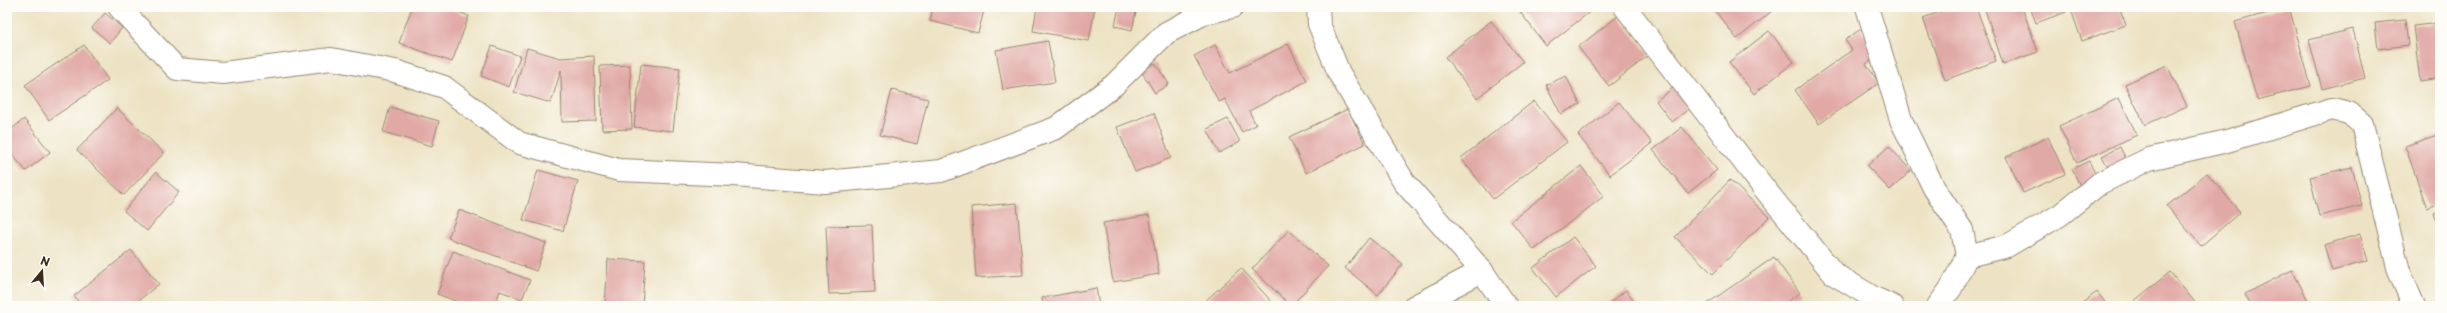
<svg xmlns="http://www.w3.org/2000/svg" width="2447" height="313" viewBox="0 0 2447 313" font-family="'Playpen Sans',sans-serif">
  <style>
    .building { fill: #e1a9a6 }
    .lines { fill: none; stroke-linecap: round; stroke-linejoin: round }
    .minor-casing { stroke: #948671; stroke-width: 24 }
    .minor { stroke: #fff; stroke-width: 22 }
  </style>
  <rect width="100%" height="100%" fill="#fdfcf7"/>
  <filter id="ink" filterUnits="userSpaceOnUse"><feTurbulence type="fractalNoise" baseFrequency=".025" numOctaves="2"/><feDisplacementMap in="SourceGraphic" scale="8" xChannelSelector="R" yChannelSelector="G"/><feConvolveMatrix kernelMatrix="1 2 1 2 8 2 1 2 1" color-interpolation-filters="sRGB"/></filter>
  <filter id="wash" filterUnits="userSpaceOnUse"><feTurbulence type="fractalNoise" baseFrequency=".012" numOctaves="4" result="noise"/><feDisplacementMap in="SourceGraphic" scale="16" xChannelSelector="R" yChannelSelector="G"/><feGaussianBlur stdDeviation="0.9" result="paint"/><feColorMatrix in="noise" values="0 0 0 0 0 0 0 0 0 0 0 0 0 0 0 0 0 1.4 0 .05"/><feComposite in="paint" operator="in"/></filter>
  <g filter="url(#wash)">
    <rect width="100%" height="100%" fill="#ede3c4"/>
    <g id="blocks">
      <g class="building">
        <path d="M412 7H445L469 16 452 62 399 43Z"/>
        <path d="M933 7H985L978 33 930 21Z"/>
        <path d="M1037 7H1095L1089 41 1033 31Z"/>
        <path d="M1119 7H1137L1132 30 1115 26Z"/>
        <path d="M1518 7H1596L1546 46 1517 8Z"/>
        <path d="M1712 7H1777L1737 39Z"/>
        <path d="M1953 7H1976L1996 61 1945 80 1923 18Z"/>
        <path d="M1984 7H2022L2038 52 2003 64Z"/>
        <path d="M2030 7H2064L2066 12 2036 23Z"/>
        <path d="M2070 7H2119L2126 25 2082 41Z"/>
        <path d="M2289 7 2311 86 2257 100 2235 22Z"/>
        <path d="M105 13 122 28 110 43 92 28Z"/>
        <path d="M1618 16 1649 55 1609 86 1578 47Z"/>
        <path d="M2405 20 2408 45 2378 49 2375 23Z"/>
        <path d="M1491 21 1523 62 1477 98 1445 57Z"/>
        <path d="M2440 23V78L2420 81 2413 26Z"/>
        <path d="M1861 29 1879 55 1866 64 1879 83 1819 124 1795 90 1852 50 1845 40Z"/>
        <path d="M2353 29 2365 78 2322 89 2309 40Z"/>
        <path d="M1769 31 1794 62 1754 94 1729 62Z"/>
        <path d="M1048 41 1055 82 1003 90 996 50Z"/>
        <path d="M1288 44 1307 81 1249 111 1256 125 1242 132 1225 99 1219 102 1194 56 1215 45 1230 73Z"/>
        <path d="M84 45 108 80 49 120 25 85Z"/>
        <path d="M492 46 520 56 509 87 481 76Z"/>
        <path d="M527 48 560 58 594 56 596 121 562 122 561 70 551 103 514 92Z"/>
        <path d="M1155 63 1169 84 1155 93 1141 71Z"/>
        <path d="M641 64 680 68 673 131 634 127Z"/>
        <path d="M630 65 632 129 602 130 600 66Z"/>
        <path d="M2167 65 2187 106 2145 125 2125 84Z"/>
        <path d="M1566 76 1580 104 1561 114 1546 85Z"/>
        <path d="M1674 87 1691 107 1672 122 1656 101Z"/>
        <path d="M892 90 928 99 917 144 880 135Z"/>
        <path d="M2119 98 2137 135 2077 163 2059 126Z"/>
        <path d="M1534 101 1567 142 1493 199 1461 158Z"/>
        <path d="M1619 102 1652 143 1610 175 1578 135Z"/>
        <path d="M390 107 439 121 432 146 383 132Z"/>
        <path d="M117 108 164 153 124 195 77 150Z"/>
        <path d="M1348 109 1365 144 1306 173 1289 137Z"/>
        <path d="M1154 113 1171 158 1135 172 1117 127Z"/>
        <path d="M24 119 50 152 26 171 7 148V133Z"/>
        <path d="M1228 119 1240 142 1219 153 1207 129Z"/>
        <path d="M1682 127 1717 170 1688 193 1653 150Z"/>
        <path d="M2440 134V203L2427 208 2405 146Z"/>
        <path d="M2048 137 2065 174 2023 193 2006 157Z"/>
        <path d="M1889 146 1911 171 1890 190 1867 166Z"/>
        <path d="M2120 147 2128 163 2110 171 2102 156Z"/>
        <path d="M2089 161 2098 180 2081 188 2072 169Z"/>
        <path d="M1581 166 1604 196 1534 250 1511 221Z"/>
        <path d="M2352 167 2362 206 2319 216 2310 177Z"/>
        <path d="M538 170 578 181 563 231 523 220Z"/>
        <path d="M156 172 179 192 147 231 124 211Z"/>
        <path d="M2207 173 2240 212 2201 246 2167 206Z"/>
        <path d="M1730 180 1769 217 1713 274 1675 237Z"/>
        <path d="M1017 203 1023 275 976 278 971 207Z"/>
        <path d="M459 210 546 243 536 271 448 238Z"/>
        <path d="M2440 211V231L2434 213Z"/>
        <path d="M1149 215 1159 274 1113 282 1103 223Z"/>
        <path d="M872 225 875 292 829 294 826 226Z"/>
        <path d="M1289 230 1328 266 1291 306 1252 269Z"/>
        <path d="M2360 234 2368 261 2332 271 2324 245Z"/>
        <path d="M1573 237 1596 266 1556 297 1533 268Z"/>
        <path d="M1369 238 1403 264 1378 295 1345 268Z"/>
        <path d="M131 250 159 284 132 306H82L74 296Z"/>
        <path d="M453 251 530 280 522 299 500 291 494 306H469L437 294Z"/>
        <path d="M1774 257 1800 293 1781 306H1704Z"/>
        <path d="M608 259 645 261 642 306H605Z"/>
        <path d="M1241 268 1272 302 1268 306H1200Z"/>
        <path d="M2292 270 2311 306H2251L2245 294Z"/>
        <path d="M2170 272 2198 306H2128Z"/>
        <path d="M1096 288 1099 306H1043L1042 298Z"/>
        <path d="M1626 290 1638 306H1606Z"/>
        <path d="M2097 292 2108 306H2078Z"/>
      </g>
    </g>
  </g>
  <g filter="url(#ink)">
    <use href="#blocks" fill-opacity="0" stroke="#948671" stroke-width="1"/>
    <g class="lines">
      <g class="minor-casing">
        <g id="minor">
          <path d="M119 7 177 69 223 73 331 59 395 71 444 87 519 143 619 170 734 175 825 182 941 171 1056 128 1114 85 1166 33 1205 13 1232 7"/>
          <path d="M1318 7 1319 24 1339 73 1404 182 1482 271 1506 306"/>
          <path d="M1625 7 1767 192 1834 274 1874 298 1892 306"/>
          <path d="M1867 7 1901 120 1934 188 1962 230 1967 256"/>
          <path d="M1415 306 1482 271"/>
          <path d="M1938 306 1951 288 1967 256 2007 246 2060 215 2100 183 2149 159 2227 141 2332 109 2349 113 2362 124 2399 271 2414 306"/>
        </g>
      </g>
      <use href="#minor" class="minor"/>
    </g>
  </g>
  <rect width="2447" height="313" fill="none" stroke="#fdfcf7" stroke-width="24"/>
  <g transform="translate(42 271) rotate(18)" stroke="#fdfcf7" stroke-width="3" paint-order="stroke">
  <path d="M0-3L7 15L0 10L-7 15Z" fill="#3b2a1e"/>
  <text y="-6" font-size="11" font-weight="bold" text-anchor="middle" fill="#3b2a1e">N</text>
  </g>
</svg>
